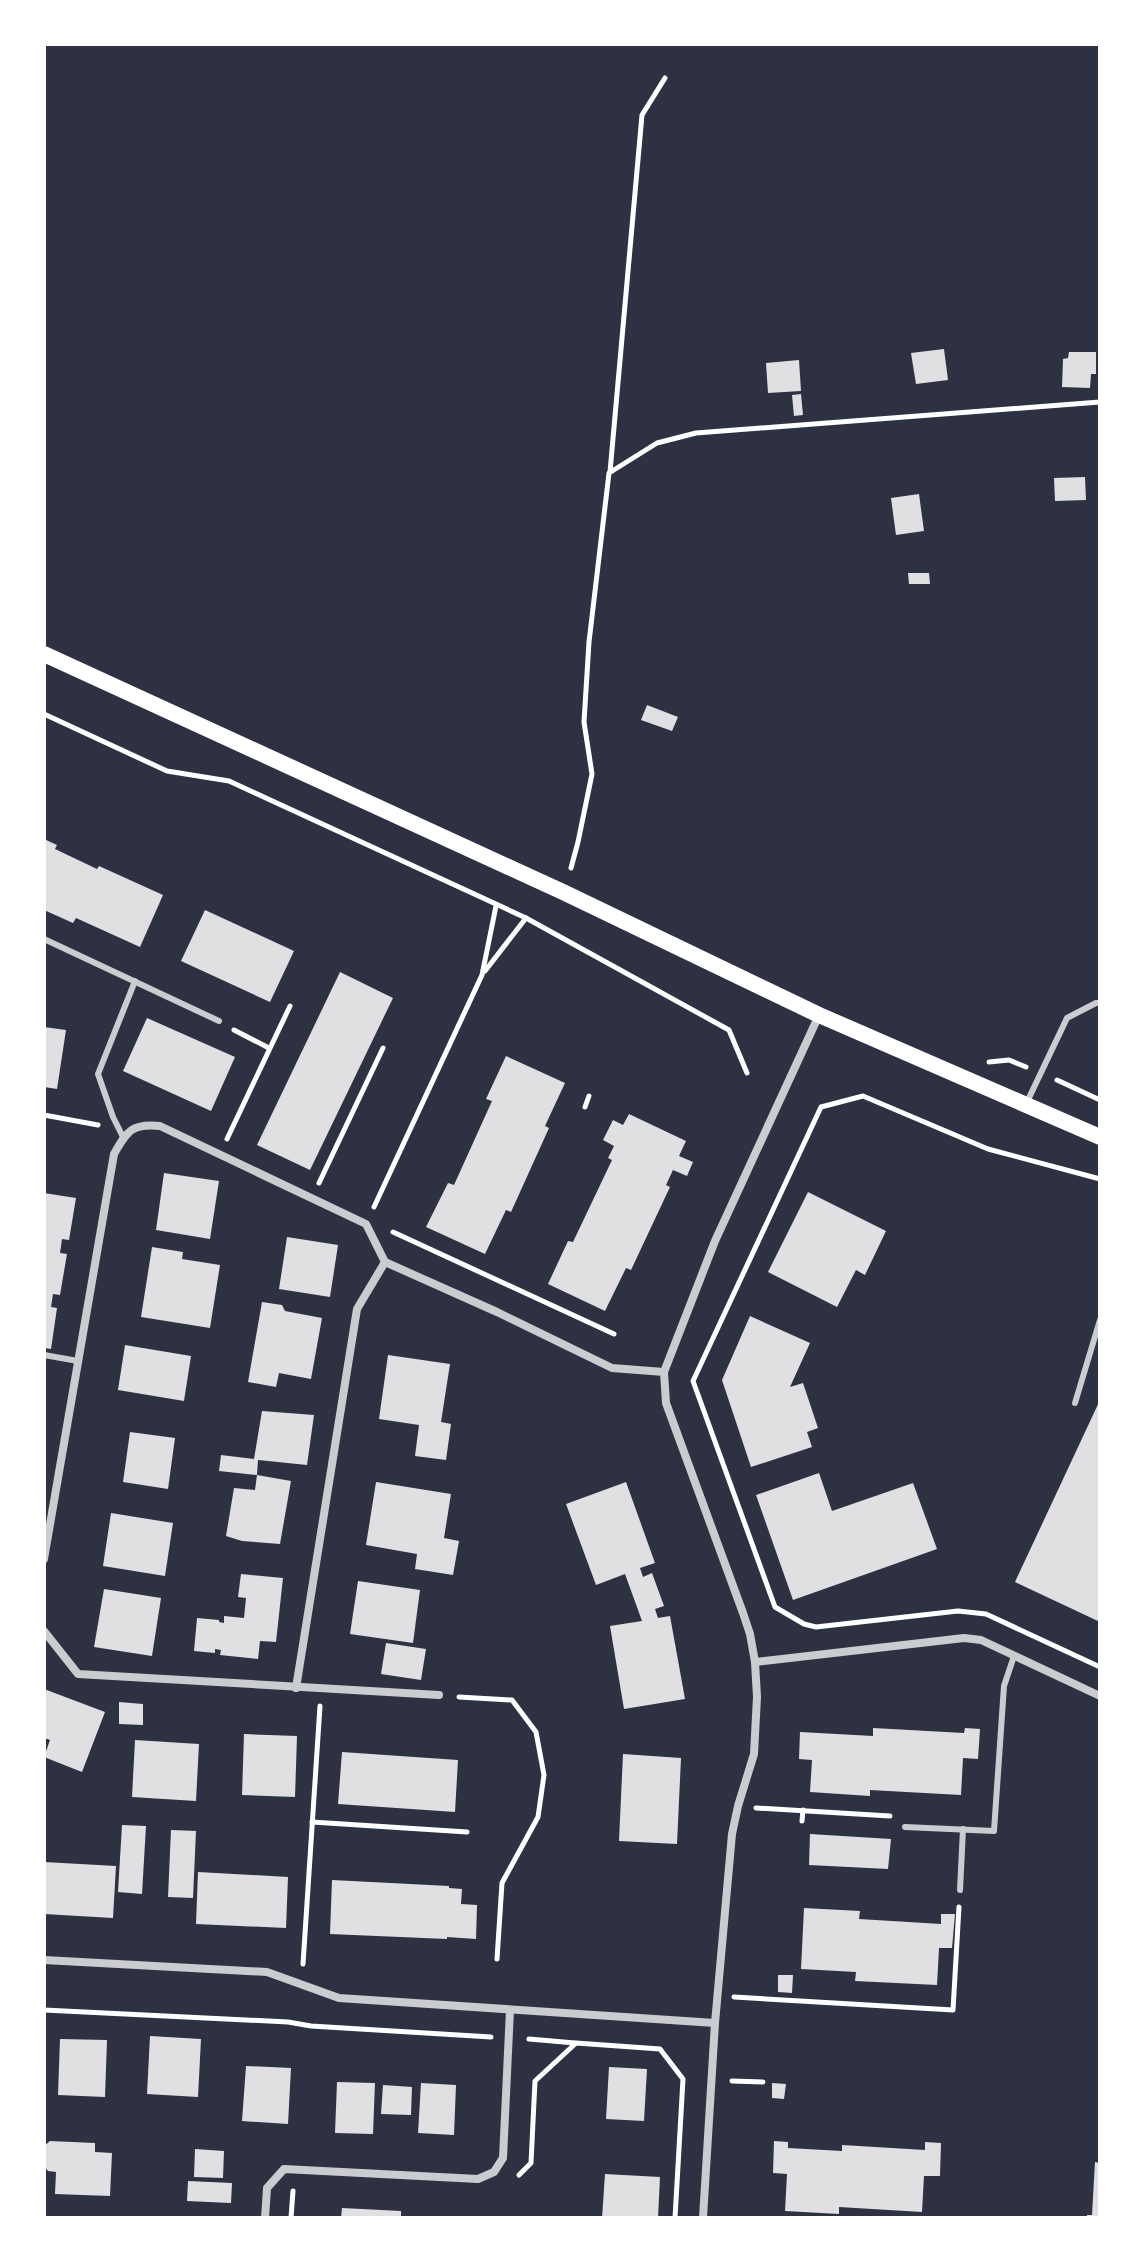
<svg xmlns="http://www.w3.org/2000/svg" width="1144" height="2262" viewBox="0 0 1144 2262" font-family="Poppins,sans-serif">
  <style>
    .building { fill: #e0e0e3 }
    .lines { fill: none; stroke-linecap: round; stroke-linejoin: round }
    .path { stroke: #fff; stroke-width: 5 }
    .service { stroke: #caccd0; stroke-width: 6 }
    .minor { stroke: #caccd0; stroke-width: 8 }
    .secondary { stroke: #fff; stroke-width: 16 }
  </style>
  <rect width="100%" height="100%" fill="#2d3142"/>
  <g class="building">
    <path d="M944 349 948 380 916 384 911 353Z"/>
    <path d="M1069 352H1096V374H1091L1090 388 1062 387 1063 359 1068 358Z"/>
    <path d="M799 360 801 391 768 393 766 363Z"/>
    <path d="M801 394 803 415 794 416 792 395Z"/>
    <path d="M1085 477 1086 500 1055 501 1054 478Z"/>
    <path d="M919 494 924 531 896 535 891 498Z"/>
    <path d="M908 573H929L930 584H909Z"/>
    <path d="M647 705 678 717 672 731 641 720Z"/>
    <path d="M44 839 57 845 55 849 97 869 99 866 163 895 140 947 76 918 73 923 44 910Z"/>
    <path d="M205 910 294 951 270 1002 181 961Z"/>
    <path d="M340 972 393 998 310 1170 257 1145Z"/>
    <path d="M147 1018 235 1057 211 1111 123 1071Z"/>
    <path d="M44 1027 66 1030 57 1089 44 1087Z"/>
    <path d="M506 1056 565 1083 545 1126 549 1128 511 1212 506 1210 485 1254 426 1227 448 1183 454 1185 492 1101 486 1099Z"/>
    <path d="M629 1114 686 1141 679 1156 693 1162 687 1176 673 1170 666 1185 670 1187 631 1270 626 1268 605 1311 548 1284 568 1241 573 1242 612 1160 608 1158 614 1146 603 1140 613 1120 623 1125Z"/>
    <path d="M164 1173 219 1181 210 1239 156 1230Z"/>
    <path d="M808 1192 886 1231 865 1275 856 1270 837 1307 768 1272Z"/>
    <path d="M44 1193 76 1198 69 1240 62 1239 60 1253 67 1254 60 1295 53 1294 51 1307 57 1308 51 1349 44 1348Z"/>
    <path d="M287 1237 338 1245 330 1297 279 1289Z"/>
    <path d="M152 1247 183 1252 182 1259 220 1265 210 1328 141 1317Z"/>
    <path d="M262 1302 282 1305 285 1311 322 1318 311 1379 279 1373 276 1387 248 1382Z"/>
    <path d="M750 1316 810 1343 790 1387 803 1383 818 1428 807 1432 812 1447 751 1467 722 1380Z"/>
    <path d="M125 1345 191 1356 184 1401 118 1390Z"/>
    <path d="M388 1355 450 1364 441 1422 451 1424 446 1460 415 1456 419 1425 379 1419Z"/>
    <path d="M1100 1400V1622L1015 1582Z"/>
    <path d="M262 1411 314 1415 307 1465 258 1460 257 1475 219 1471 221 1455 254 1459Z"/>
    <path d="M130 1432 175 1438 168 1489 123 1482Z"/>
    <path d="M819 1473 832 1511 913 1483 937 1549 793 1600 756 1495Z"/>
    <path d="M257 1475 291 1481 280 1544 242 1541 226 1536 234 1488 255 1490Z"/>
    <path d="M376 1482 451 1494 444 1538 459 1541 453 1575 415 1569 417 1554 366 1545Z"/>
    <path d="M626 1482 655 1563 640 1568 643 1577 652 1573 664 1606 655 1609 658 1618 670 1616 685 1699 624 1709 610 1626 642 1621 625 1574 596 1585 566 1504Z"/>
    <path d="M111 1513 173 1523 165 1576 103 1566Z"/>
    <path d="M241 1574 283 1578 276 1642 260 1641 258 1659 220 1655 221 1650 215 1649V1653L194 1651 197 1618 219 1620V1622L224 1623V1616L244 1618 246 1598 238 1597Z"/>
    <path d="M358 1581 420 1590 413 1643 350 1634Z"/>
    <path d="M104 1589 161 1598 152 1656 94 1647Z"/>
    <path d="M386 1643 426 1649 421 1680 381 1674Z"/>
    <path d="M44 1689 105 1712 82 1772 44 1757 50 1740 44 1738Z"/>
    <path d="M119 1702 143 1704V1725L119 1724Z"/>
    <path d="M873 1728 964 1733 965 1728 980 1729 978 1759 963 1758 961 1795 870 1790V1796L810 1792 812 1760 799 1759 800 1732 873 1736Z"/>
    <path d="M244 1734 297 1736 295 1797 242 1795Z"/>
    <path d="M135 1740 199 1744 196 1801 132 1797Z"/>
    <path d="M342 1752 458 1760 455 1812 338 1804Z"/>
    <path d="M623 1754 681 1758 677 1844 619 1841Z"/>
    <path d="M122 1825 146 1826 142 1894 118 1892Z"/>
    <path d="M171 1830 196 1831 193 1898 168 1897Z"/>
    <path d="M810 1834 891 1839 888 1869 809 1865Z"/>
    <path d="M44 1862 116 1866 113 1918 44 1914Z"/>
    <path d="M198 1872 288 1877 286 1928 196 1924Z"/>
    <path d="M332 1880 449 1886V1888L462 1889 461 1904 477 1905 476 1939 447 1937V1939L330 1934Z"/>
    <path d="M804 1908 860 1911 859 1919 941 1924V1914H955L952 1948H939L937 1985 855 1981 856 1972 801 1969Z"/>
    <path d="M778 1975H793L792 1993 778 1992Z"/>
    <path d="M150 2036 201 2039 198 2097 147 2094Z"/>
    <path d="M60 2039 107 2040 105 2097 58 2095Z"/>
    <path d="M246 2066 291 2068 288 2124 242 2121Z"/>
    <path d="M609 2067 647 2069 644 2121 606 2119Z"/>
    <path d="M337 2082 375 2083 373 2134 335 2133Z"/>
    <path d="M421 2083 456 2085 454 2135 418 2133Z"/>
    <path d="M772 2083 786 2084 784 2099 772 2098Z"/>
    <path d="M383 2085 412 2087 411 2115 381 2114Z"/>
    <path d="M50 2141 95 2143V2152L112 2153 110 2196 55 2194 56 2172 48 2171 44 2166V2146Z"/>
    <path d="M774 2141 788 2142V2148L842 2151V2145L925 2150V2142L941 2143 940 2176H924L922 2212 839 2207V2214L785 2211 787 2174 773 2173Z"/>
    <path d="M195 2149 224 2151 223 2178 194 2177Z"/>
    <path d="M1095 2162 1100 2163V2218H1087V2215H1092Z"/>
    <path d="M605 2174 660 2177 658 2218H602Z"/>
    <path d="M188 2181 232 2183 231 2203 187 2201Z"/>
    <path d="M342 2208 401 2211V2218H341Z"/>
  </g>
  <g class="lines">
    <g class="path">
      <path d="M610 472 642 115 665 78"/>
      <path d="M44 714 167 771 229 781 526 918 729 1030 747 1073"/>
      <path d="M571 868 578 842 592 774 584 722 589 642 609 473 657 443 696 433 1100 402"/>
      <path d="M485 971 526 918"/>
      <path d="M234 1030 269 1048"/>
      <path d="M989 1062 1009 1060 1026 1067"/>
      <path d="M1057 1080 1100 1100"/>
      <path d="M585 1107 589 1096"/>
      <path d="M44 1115 98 1125"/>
      <path d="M227 1139 290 1006"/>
      <path d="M1100 1179 988 1149 863 1096 821 1107 693 1381 775 1607 804 1624 816 1627 958 1611 986 1614 1100 1667"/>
      <path d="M319 1183 383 1048"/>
      <path d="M374 1207 482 975 496 906"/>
      <path d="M393 1232 614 1334"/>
      <path d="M459 1697 512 1700 536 1732 544 1775 538 1817 502 1883 497 1959"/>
      <path d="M756 1808 890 1816"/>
      <path d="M802 1821 803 1810"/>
      <path d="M312 1822 467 1832"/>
      <path d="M303 1964 320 1706"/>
      <path d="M734 1997 953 2010 959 1907"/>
      <path d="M44 2010 288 2022 311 2026 491 2037"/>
      <path d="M529 2039 575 2043"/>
      <path d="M732 2081 763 2082"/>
      <path d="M519 2175 531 2163 535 2081 576 2043 660 2049 683 2079 675 2218"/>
      <path d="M291 2218 293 2191"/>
    </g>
    <g class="service">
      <path d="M44 939 219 1021"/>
      <path d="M1027 1102 1067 1018 1096 1003H1100"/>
      <path d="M123 1137 113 1117 98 1074 135 981"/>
      <path d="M44 1355 78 1361"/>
      <path d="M1075 1403 1100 1320"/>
      <path d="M905 1827 994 1831 1004 1686 1014 1656"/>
      <path d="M960 1890 963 1829"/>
    </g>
    <g class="minor">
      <path d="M44 1559 114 1154C127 1131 132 1123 160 1126L366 1224 385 1262 497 1312 612 1368 664 1372"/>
      <path d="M44 1631 78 1674 439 1695"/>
      <path d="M755 1662 964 1638 981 1640 1100 1696"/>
      <path d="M296 1688 357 1309 385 1262"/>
      <path d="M44 1960 267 1972 339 1998 715 2023"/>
      <path d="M265 2218 267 2188 284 2169 478 2179 494 2172 503 2158 510 2010"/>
      <path d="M703 2218 715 2023 732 1834 738 1806 754 1754 757 1697 755 1662 750 1634 743 1613 666 1403 664 1372 715 1241 819 1015"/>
    </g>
    <path class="secondary" d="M44 654 563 892 819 1015 1100 1137"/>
  </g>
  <rect width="1144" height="2262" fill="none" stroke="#ffffff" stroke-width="92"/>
</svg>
